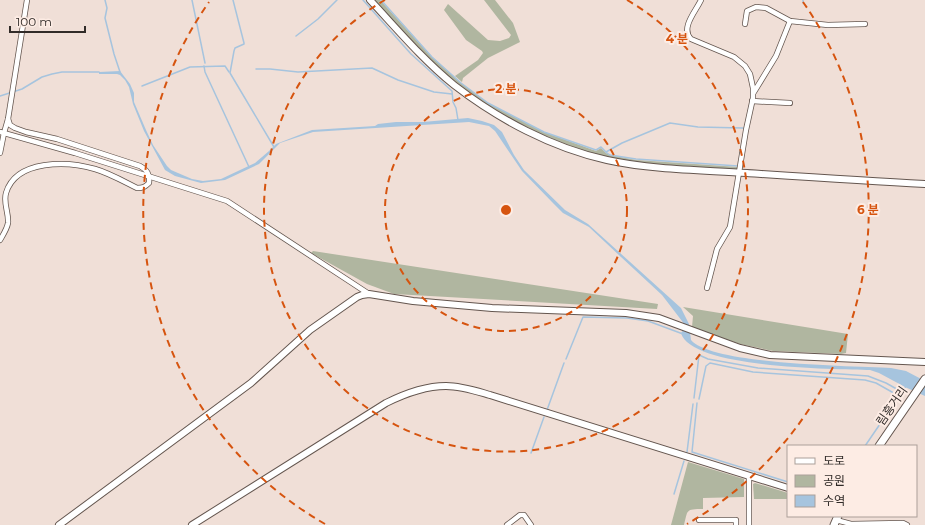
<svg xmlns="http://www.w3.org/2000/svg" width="925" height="525" viewBox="0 0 925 525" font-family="Montserrat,'Noto Sans KR',sans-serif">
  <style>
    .green { fill: #b0b6a0 }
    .water { fill: #a6c4de }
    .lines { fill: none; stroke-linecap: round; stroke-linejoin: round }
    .stream { stroke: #a6c4de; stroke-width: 1.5 }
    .street-casing { stroke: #64564f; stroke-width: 6 }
    .secondary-casing { stroke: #64564f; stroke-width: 8 }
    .primary-casing { stroke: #64564f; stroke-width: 9 }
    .street { stroke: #fff; stroke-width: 4.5 }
    .secondary { stroke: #fff; stroke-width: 6 }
    .primary { stroke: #fff; stroke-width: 7 }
    .ring { fill: none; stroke: #d6540f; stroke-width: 2; stroke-dasharray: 7 5 }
    .labels { text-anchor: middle; stroke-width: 4; stroke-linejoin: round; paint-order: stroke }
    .street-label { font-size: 12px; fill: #312b28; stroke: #fdece4 }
    .centre { fill: #d6540f; stroke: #fdece4; stroke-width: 2 }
    .ring-label { font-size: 12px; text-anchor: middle; font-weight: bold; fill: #d6540f; stroke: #fdece4; stroke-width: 4; stroke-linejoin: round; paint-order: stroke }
  </style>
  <rect width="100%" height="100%" fill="#f0dfd7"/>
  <g class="green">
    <path d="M375 0H380L432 57 461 83 488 103 544 132 596 151 601 148 606 153 610 155 636 160 738 167V171C694 168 649 167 606 158 595 155 584 151 574 147 518 128 469 96 426 56 408 38 391 18 375 0Z"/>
    <path d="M484 0H495L513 23 520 42 488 58 463 78 462 82 455 76 478 60 483 53 482 51 466 40 444 10 448 4 488 40 500 41 509 38 511 35Z"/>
    <path d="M313 251 658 304 657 309 394 294 367 284 311 253Z"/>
    <path d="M683 307 848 334 846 353 841 354 773 351 740 344 701 331 692 327 693 316Z"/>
    <path d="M688 462 744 479V497L703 498V509C685 509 688 510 684 525H671Z"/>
    <path d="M755 483 788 493V499H754L753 484Z"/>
  </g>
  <path class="water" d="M120 71 130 84 134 93V102L146 130 153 145 167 166 171 170 192 179 203 181 221 179 255 163 269 151 276 144 312 130 375 126 378 124 396 122H423L468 118 482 121 494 125 502 132 514 155 524 170 565 210 588 224 681 308 689 324 691 340C712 365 854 366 891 368L906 371 925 381V396L905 387 879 373 870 370C838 369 691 369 681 333L684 329 685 325 662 295 621 257 589 227 563 213 552 202 522 171 495 131 489 126 469 122 313 132 280 143 259 164 225 180 201 183 175 176 165 170 144 131 133 104 129 87 125 80 120 75 117 74H99V72Z"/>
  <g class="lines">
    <g class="stream">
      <path d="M105 0 107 8 105 18 114 54 120 72"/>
      <path d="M192 0 205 63"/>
      <path d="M233 0 244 43V44L235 48 234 51 230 73 274 147"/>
      <path d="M363 0 411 54 452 91 453 102 456 108 458 120"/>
      <path d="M381 0 432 57 461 83 488 103 544 132 596 150 601 147 607 153 610 155 636 159 738 166"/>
      <path d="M803 3V0"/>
      <path d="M296 36 318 19 337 0"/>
      <path d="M204 66 205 72 249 167"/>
      <path d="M256 69H270L298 72 372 68 398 80 434 92 452 94"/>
      <path d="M142 86 190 67 225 66 229 72"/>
      <path d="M0 96 22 89 42 77 52 74 62 72H99"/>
      <path d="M606 152 622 143 670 123 698 127 743 128"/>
      <path d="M566 359 583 317 627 318 648 321 683 334"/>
      <path d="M694 398 699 355 708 359 758 368 868 376 886 383 902 392"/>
      <path d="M699 399 706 366 710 363 753 372 865 380 876 383 899 396"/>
      <path d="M697 403 692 452 788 482"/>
      <path d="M547 410 564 363"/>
      <path d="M865 446 906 386"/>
      <path d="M687 452 693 404"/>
      <path d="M531 453 544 417"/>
      <path d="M674 494 684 461"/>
    </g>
    <g class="street-casing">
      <g id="street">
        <path d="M701 0C696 11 680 28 691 39L734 57 745 66 750 74 753 88V98L746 130 730 227 717 249 707 288"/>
        <path d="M745 24 747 11 756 7 766 8 790 21 828 25 865 24"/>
        <path d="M754 92 776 56 790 21"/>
        <path d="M752 101 790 103"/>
        <path d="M0 132 75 153 227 201 369 294"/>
        <path d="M0 153 4 133 8 119 27 0"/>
        <path d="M0 240C3 235 7 229 8 223 9 213 3 203 6 193 16 159 68 161 95 169 109 173 123 181 137 188 143 188 145 187 149 183 150 174 147 170 140 166L57 139 26 132 15 128 10 125 8 119"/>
        <path d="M749 476V525"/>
        <path d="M699 520H736V525"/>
        <path d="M836 520 851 524 903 523 907 525"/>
        <path d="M507 525 520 515H524L531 525"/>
      </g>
    </g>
    <g class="secondary-casing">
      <g id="secondary">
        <path d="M370 0C397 29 423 60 454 85 498 119 552 148 607 160 653 170 701 170 747 173 807 177 866 181 925 184"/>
        <path d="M59 525 251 383 310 330 357 297 362 295 369 294 413 301 492 308 626 313 659 318 740 348 770 355 925 362"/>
        <path d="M192 525 386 403C404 394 425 386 446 386 461 386 476 391 490 395L788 488"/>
      </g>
    </g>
    <g class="primary-casing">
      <g id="primary">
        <path d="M879 446 925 379"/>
        <path d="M834 525 838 516"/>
      </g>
    </g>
    <use href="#street" class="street"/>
    <use href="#secondary" class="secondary"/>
    <use href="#primary" class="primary"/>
  </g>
  <g class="ring">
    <circle cx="506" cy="210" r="121"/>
    <path d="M627 0A242 242 0 1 1 385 0"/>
    <path d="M325 524A362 362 0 0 1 209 2M803 2A362 362 0 0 1 687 524"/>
  </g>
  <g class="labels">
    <g class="street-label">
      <text transform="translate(892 406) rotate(-55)" y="4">림흥거리</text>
    </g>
  </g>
  <circle cx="506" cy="210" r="6" class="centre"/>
  <g class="ring-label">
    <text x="677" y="43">4 분</text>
    <text x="506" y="93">2 분</text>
    <text x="868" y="214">6 분</text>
  </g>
  <rect x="787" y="445" width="130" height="72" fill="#fdece4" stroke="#ab9f99"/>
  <rect x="795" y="458" width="20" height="6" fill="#ffffff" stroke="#ab9f99"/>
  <text x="823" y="465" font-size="12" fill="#312b28">도로</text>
  <rect x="795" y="475" width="20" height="12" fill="#b0b6a0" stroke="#ab9f99"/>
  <text x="823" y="485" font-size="12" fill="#312b28">공원</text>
  <rect x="795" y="495" width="20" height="12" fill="#a6c4de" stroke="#ab9f99"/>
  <text x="823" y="505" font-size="12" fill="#312b28">수역</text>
  <path d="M10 26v6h75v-6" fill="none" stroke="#312b28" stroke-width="2"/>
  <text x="16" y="26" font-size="12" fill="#312b28" stroke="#fdece4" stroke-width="3" paint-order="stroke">100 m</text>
</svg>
